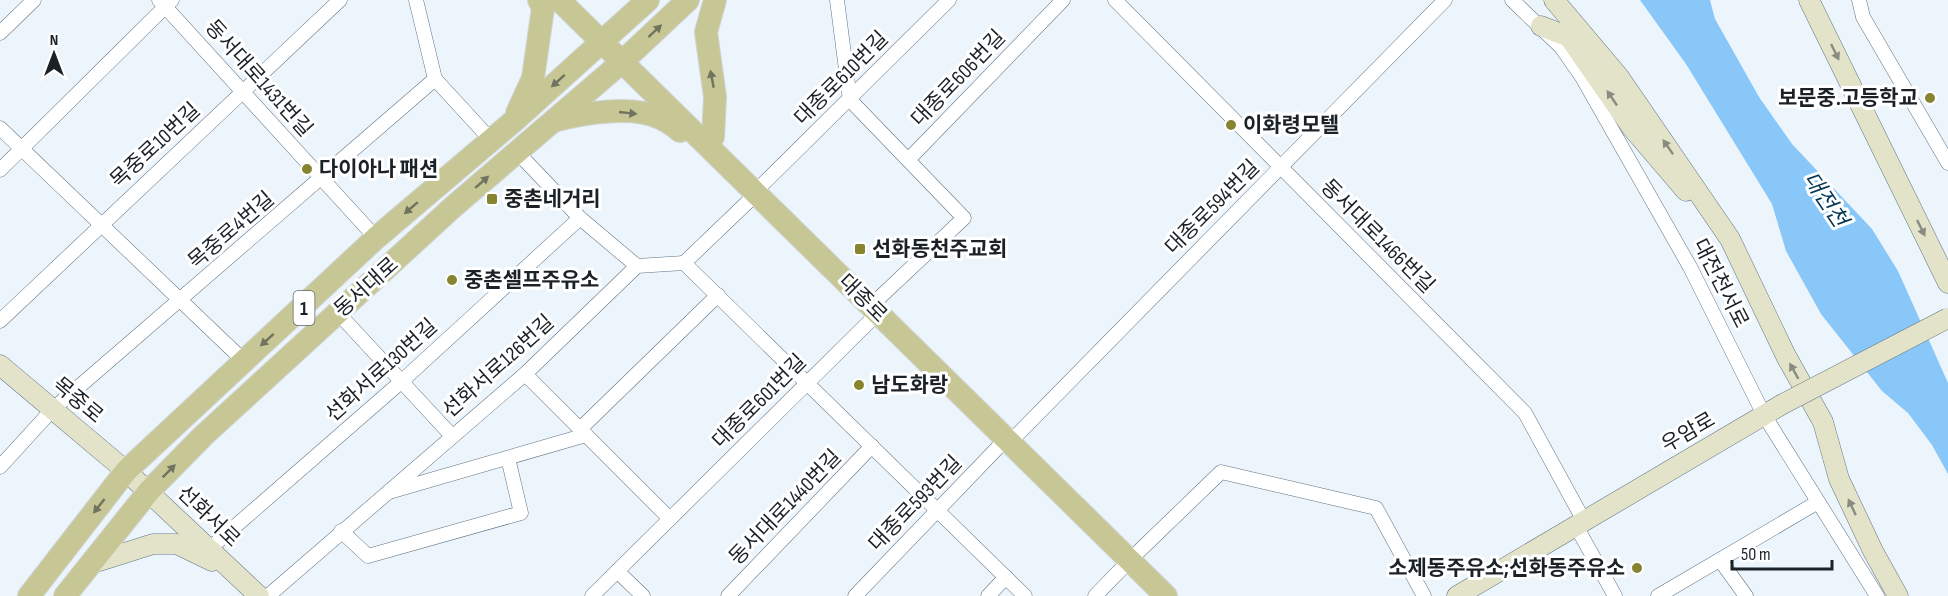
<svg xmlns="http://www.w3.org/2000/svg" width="1948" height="596" viewBox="0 0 1948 596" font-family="'Sofia Sans Condensed','Noto Sans KR',sans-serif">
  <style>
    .water { fill: #88c7f8 }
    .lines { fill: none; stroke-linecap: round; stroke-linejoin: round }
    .street-casing { stroke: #607383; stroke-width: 15 }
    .secondary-casing { stroke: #607383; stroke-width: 21 }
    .primary-casing { stroke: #d1d3d4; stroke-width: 24 }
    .street { stroke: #fff; stroke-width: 14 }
    .secondary { stroke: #e3e3ca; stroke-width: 20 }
    .primary { stroke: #c7c795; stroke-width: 22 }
    .secondary-bridge-casing { stroke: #607383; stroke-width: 21; stroke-linecap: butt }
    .secondary-bridge { stroke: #e3e3ca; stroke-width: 20 }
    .oneway { fill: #70745e }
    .oneway2 { fill: #898c81 }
    .poi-dot { fill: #86842e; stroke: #fff; stroke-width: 2 }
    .labels { text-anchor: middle; stroke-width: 6; stroke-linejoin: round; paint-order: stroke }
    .shield { fill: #fff; stroke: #5f6468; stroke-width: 1.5 }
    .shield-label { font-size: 20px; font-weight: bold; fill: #1a2228 }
    .street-label { font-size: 21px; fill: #1a2228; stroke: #fff }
    .poi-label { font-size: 21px; font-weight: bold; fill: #1a2228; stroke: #fff; text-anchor: start }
    .water-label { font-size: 22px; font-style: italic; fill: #043756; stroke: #fff }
  </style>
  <rect width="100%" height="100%" fill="#ecf4fc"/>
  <path class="water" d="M1640 0H1710L1715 19 1759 97 1792 144 1872 229 1898 271 1948 383V474L1932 445 1908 413 1882 391 1821 314 1786 251 1772 204 1686 64Z"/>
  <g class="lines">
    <g class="street-casing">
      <g id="street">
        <path d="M159 0 376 238"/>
        <path d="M416 0 435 79 491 140"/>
        <path d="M837 0 850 100 964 218 878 299"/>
        <path d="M1115 0 1525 413 1584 521"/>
        <path d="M1512 0 1561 47 1582 77 1690 267 1764 415 1877 596"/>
        <path d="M1859 0 1863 17 1948 163"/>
        <path d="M0 33 34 0"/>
        <path d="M0 128 244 361"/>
        <path d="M517 152 580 218 637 266 684 263 1025 596"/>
        <path d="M909 159 1063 0"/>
        <path d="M0 170 172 0"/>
        <path d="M762 185 949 0"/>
        <path d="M684 263 757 193"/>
        <path d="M338 313 452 436"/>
        <path d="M0 321 340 0"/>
        <path d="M525 374 670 519"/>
        <path d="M580 429 718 295"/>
        <path d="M0 467 52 410 435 79"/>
        <path d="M389 492 586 435"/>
        <path d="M1576 526 1615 596"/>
        <path d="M341 531 368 556 521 513 508 458"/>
        <path d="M208 550 402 381 580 218"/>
        <path d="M1136 554 1221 472 1376 508 1424 596"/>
        <path d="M1720 560 1746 596"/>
        <path d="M617 571 643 596"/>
        <path d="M268 596 525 374 637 266"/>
        <path d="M592 596 878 313"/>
        <path d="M728 596 872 446"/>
        <path d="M855 596 1006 439 1016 436 1445 0"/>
        <path d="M988 596 1006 577"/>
        <path d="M1095 596 1130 560"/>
        <path d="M1658 596 1818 502"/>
      </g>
    </g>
    <g class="secondary-casing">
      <g id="secondary">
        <path d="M1554 0 1619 77 1730 239 1786 356 1823 422 1839 479 1873 551 1898 596"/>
        <path d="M1809 0 1948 283"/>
        <path d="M1541 26 1569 37 1633 129 1686 191"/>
        <path d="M0 365 126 471 259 596"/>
        <path d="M90 564 153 544H177L212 561"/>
        <path d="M1457 596 1781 405"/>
      </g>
    </g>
    <g class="primary-casing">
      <g id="primary">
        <path d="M559 0 1166 596"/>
        <path d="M517 113 533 78 543 8 539 0"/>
        <path d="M557 120C585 113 632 105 660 118 667 121 674 126 680 131"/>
        <path d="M713 137 715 97 706 32 715 0"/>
        <path d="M29 596 126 471 376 238 515 120 648 0"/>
        <path d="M65 596 149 491 203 436 453 207 622 62 688 0"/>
      </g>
    </g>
    <use href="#street" class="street"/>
    <use href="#secondary" class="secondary"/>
    <use href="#primary" class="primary"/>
    <g class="secondary-bridge-casing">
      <path id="secondary-bridge" d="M1781 405 1948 318"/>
    </g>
    <use href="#secondary-bridge" class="secondary-bridge"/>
  </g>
  <defs><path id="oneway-solid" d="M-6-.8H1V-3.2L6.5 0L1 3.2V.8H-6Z" transform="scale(1.5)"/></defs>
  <g class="oneway">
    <use href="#oneway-solid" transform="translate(655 31) rotate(-43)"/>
    <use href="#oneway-solid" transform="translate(712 79) rotate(-101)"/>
    <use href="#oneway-solid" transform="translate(558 81) rotate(138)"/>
    <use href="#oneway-solid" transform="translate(628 113) rotate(6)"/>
    <use href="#oneway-solid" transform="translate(482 182) rotate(-41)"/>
    <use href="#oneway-solid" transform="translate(411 208) rotate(139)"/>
    <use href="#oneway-solid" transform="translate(267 340) rotate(138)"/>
    <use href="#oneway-solid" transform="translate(169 471) rotate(-45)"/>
    <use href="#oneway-solid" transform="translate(99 506) rotate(128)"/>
  </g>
  <g class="oneway2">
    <use href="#oneway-solid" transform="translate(1835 52) rotate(64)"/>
    <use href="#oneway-solid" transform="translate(1612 98) rotate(-124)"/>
    <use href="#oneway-solid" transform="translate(1668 147) rotate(-125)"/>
    <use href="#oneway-solid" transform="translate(1921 228) rotate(64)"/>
    <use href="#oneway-solid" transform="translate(1794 371) rotate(-119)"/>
    <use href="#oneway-solid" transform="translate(1852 507) rotate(-115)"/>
  </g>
  <g class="poi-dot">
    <circle cx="1930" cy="98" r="6"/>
    <circle cx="1231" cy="125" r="6"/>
    <circle cx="307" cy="169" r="6"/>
    <rect x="486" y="193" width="12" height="12" rx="3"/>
    <rect x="854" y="243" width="12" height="12" rx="3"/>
    <circle cx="452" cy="280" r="6"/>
    <circle cx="859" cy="385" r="6"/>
    <circle cx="1637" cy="568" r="6"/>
  </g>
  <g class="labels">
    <rect class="shield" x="293.5" y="291" width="21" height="34" rx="4.5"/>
    <g class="shield-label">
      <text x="304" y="315">1</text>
    </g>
    <g class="street-label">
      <text transform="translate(259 78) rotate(48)" y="7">동서대로1431번길</text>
      <text transform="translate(841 78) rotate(-45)" y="7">대종로610번길</text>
      <text transform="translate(958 78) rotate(-46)" y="7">대종로606번길</text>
      <text transform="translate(155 145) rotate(-43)" y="7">목중로10번길</text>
      <text transform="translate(1212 207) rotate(-45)" y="7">대종로594번길</text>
      <text transform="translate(231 230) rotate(-41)" y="7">목중로4번길</text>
      <text transform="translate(1378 236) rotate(45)" y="7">동서대로1466번길</text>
      <text transform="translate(1721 283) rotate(63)" y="7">대전천서로</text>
      <text transform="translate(366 287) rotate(-42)" y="7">동서대로</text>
      <text transform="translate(863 298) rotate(45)" y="7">대종로</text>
      <text transform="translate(498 366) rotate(-42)" y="7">선화서로126번길</text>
      <text transform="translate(381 370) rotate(-42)" y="7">선화서로130번길</text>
      <text transform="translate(78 400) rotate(40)" y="7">목중로</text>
      <text transform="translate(759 401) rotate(-45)" y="7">대종로601번길</text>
      <text transform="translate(1688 432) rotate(-30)" y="7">우암로</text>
      <text transform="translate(915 503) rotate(-46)" y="7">대종로593번길</text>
      <text transform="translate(785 507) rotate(-46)" y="7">동서대로1440번길</text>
      <text transform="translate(209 516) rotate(44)" y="7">선화서로</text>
    </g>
    <g class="poi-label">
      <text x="1918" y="105" text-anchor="end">보문중.고등학교</text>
      <text x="1243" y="132">이화령모텔</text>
      <text x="319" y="176">다이아나 패션</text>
      <text x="504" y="206">중촌네거리</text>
      <text x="872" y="256">선화동천주교회</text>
      <text x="464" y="287">중촌셀프주유소</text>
      <text x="871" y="392">남도화랑</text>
      <text x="1625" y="575" text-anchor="end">소제동주유소;선화동주유소</text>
    </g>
    <g class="water-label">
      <text transform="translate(1826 199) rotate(56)" y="8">대전천</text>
    </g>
  </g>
  <g transform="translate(54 54)" stroke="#ffffff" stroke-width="4.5" paint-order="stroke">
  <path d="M0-4.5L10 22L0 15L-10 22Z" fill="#1a2228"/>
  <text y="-9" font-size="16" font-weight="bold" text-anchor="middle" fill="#1a2228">N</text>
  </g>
  <path d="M1732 560v9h100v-9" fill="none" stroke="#1a2228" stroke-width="3"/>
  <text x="1741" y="560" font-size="18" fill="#1a2228" stroke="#ffffff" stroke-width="4.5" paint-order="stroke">50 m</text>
</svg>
